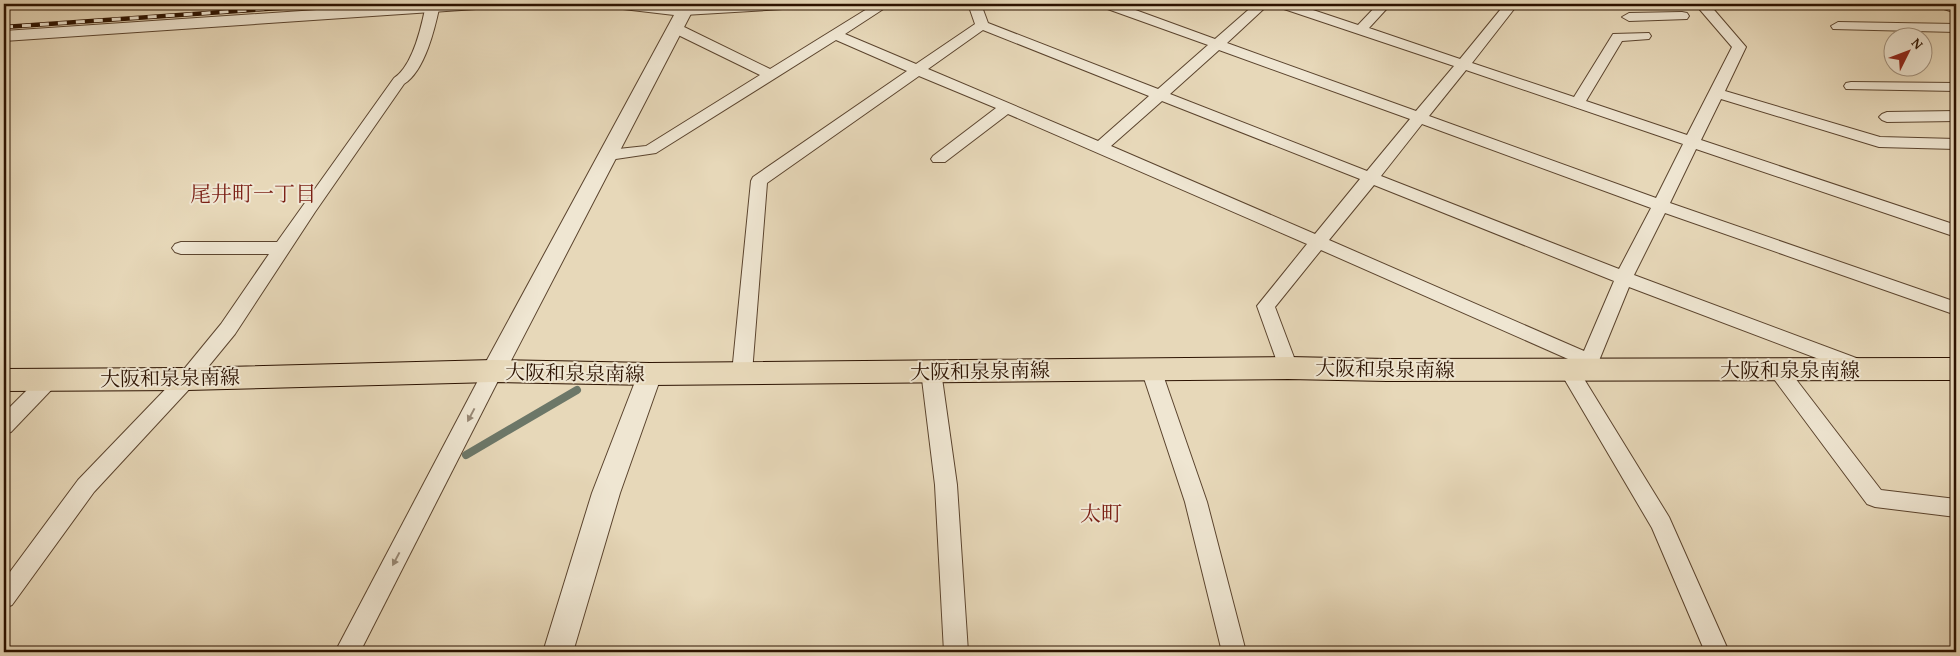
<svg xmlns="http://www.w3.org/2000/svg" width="1960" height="656" viewBox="0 0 1960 656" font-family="'Gentium Book Plus','Noto Serif JP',serif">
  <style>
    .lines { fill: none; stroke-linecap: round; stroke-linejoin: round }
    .stream { stroke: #6c7768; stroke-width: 8 }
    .minor-casing { stroke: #5b442e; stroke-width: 2 }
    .tertiary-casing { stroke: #5b442e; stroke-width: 2 }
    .primary-casing { stroke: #2c1200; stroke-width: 2 }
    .minor { fill: #efe6d2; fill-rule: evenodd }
    .tertiary { fill: #efe6d2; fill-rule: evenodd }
    .primary { fill: #e7d8b9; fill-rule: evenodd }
    .rail-casing { stroke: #2c1200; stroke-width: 4.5 }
    .rail { stroke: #efe6d2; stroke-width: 3; stroke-dasharray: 9; stroke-linecap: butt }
    .oneway { fill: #978774 }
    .labels { text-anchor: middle; stroke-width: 4; stroke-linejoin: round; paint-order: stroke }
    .street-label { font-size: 20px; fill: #2c1200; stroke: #efe6d2 }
    .neighbourhood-label { font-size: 21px; fill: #7a1f14; stroke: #efe6d2 }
  </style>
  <rect width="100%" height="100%" fill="#e7d8b9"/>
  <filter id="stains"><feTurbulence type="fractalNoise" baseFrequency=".004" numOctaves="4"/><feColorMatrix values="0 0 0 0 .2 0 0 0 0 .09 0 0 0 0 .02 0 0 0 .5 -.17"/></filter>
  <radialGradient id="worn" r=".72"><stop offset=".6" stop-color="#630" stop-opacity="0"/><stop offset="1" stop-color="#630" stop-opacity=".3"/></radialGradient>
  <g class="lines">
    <path class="stream" d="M466 455 577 390"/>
    <g class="minor-casing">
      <g id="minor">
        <path d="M426 4H440C435 28 425 71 404 84L315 212 235 334 194 384 94 492 12 605 4 608V580L78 480 180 374 221 324 269 254H181L175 252 172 248 175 244 181 242H277L394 78C413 66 422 25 426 4Z"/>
        <path d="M737 4H806L799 8 684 15 677 11 684 7Z"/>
        <path d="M875 4H891L845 34 916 64 975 24 968 4H981L988 23 1158 89 1208 45 1102 7 1101 4H1119L1215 39 1255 4H1269L1227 43 1416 111 1454 66 1278 7 1277 4H1295L1358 25 1378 4H1391L1369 28 1460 59 1505 4H1518L1472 63 1574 97 1613 34 1649 33 1651 36 1649 39 1622 41 1586 101 1687 135 1732 47 1695 4H1709L1746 47 1725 91 1880 137 1956 139V149L1879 147 1721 99 1701 140 1956 225V237L1696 149 1670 203 1956 302V315L1665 213 1634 275 1867 362 1870 367 1867 372 1860 374 1853 372 1629 287 1596 368 1593 373 1586 375 1581 374 1669 517 1729 652H1705L1652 528 1559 370 1562 365 1572 364 1568 359 1321 250 1275 307 1298 368 1295 373 1288 375 1281 373 1257 306 1307 244 1008 114 945 162H933L931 159 933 156 996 108 919 76 767 183 752 373 749 378 742 380 735 378 732 373 751 181 753 177 907 71 836 40 656 153 609 160 603 158 601 155 603 152 609 150 646 146 760 75 670 31 668 28 670 25H680L770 69ZM983 30 1149 96 1098 141 928 69ZM1219 50 1410 119 1367 171 1170 94ZM1466 70 1683 144 1656 198 1429 116ZM1162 101 1360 179 1315 234 1111 146ZM1422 124 1651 208 1619 269 1381 176ZM1374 185 1614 281 1584 351 1329 240Z"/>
        <path d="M1936 4H1956V13L1938 7Z"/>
        <path d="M1682 12 1687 13 1689 16 1687 19 1629 21 1622 17 1629 13Z"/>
        <path d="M1838 22 1956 24V32L1833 29 1831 26Z"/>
        <path d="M1851 82 1956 83V91L1846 89 1844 86 1846 83Z"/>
        <path d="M1956 111V121L1887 122 1882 120 1879 117 1882 114 1887 112Z"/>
        <path d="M1151 362 1158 364 1161 369 1207 502 1246 652H1222L1185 502 1141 369 1144 364Z"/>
        <path d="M1778 363 1785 365 1881 490 1956 499V517L1875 507 1867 504 1771 375 1768 370 1771 365Z"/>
        <path d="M493 364 500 366 503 371 360 652H335L483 371 486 366Z"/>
        <path d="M931 364 938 366 941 371 957 485 968 652H944L935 485 921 371 924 366Z"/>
        <path d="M49 373 56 375 59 380 56 385 11 432 4 434V413L42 375Z"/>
      </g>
    </g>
    <g class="tertiary-casing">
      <g id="tertiary">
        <path d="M405 4H484L482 8 476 9 4 41V31Z"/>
        <path d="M615 4H696L502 378 493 380 484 378 481 371 674 15 623 9 617 8Z"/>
        <path d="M650 365 659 367 662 374 620 493 573 652H543L592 493 638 374 641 367Z"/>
      </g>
    </g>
    <g class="primary-casing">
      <path id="primary" d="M1288 357 1387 359 1956 358V380L1387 381 1288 379 650 385 493 382 187 390 4 391V369L187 368 493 360 650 363Z"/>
    </g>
    <use href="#minor" class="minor"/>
    <use href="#tertiary" class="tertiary"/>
    <use href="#primary" class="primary"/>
    <g class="rail-casing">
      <path id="rail" d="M4 27 338 4"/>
    </g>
    <use href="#rail" class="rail"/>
  </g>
  <defs><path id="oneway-solid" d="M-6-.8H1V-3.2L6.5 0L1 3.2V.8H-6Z" transform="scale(1.25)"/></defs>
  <g class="oneway">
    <use href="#oneway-solid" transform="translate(471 415) rotate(118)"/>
    <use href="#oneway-solid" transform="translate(396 559) rotate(118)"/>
  </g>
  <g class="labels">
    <g class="street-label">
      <text transform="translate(1385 369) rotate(1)" y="7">大阪和泉泉南線</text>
      <text x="1790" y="377">大阪和泉泉南線</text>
      <text transform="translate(980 371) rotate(-1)" y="7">大阪和泉泉南線</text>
      <text transform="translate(575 373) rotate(1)" y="7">大阪和泉泉南線</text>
      <text transform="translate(170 378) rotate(-1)" y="7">大阪和泉泉南線</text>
    </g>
    <g class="neighbourhood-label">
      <text x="253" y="201">尾井町一丁目</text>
      <text x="1101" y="521">太町</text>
    </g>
  </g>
  <rect width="1960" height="656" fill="none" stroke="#e7d8b9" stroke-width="20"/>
  <rect x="5" y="5" width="1950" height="646" fill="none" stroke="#2c1200" stroke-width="2.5"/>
  <rect x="10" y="10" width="1940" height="636" fill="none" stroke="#2c1200"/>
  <g transform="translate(1908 52) rotate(48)"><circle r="24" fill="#efe6d2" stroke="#a1917e"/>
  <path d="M0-4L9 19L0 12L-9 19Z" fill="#8f2418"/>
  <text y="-8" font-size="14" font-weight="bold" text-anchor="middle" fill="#2c1200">N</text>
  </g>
  <rect width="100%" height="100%" filter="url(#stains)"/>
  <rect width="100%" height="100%" fill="url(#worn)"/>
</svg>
